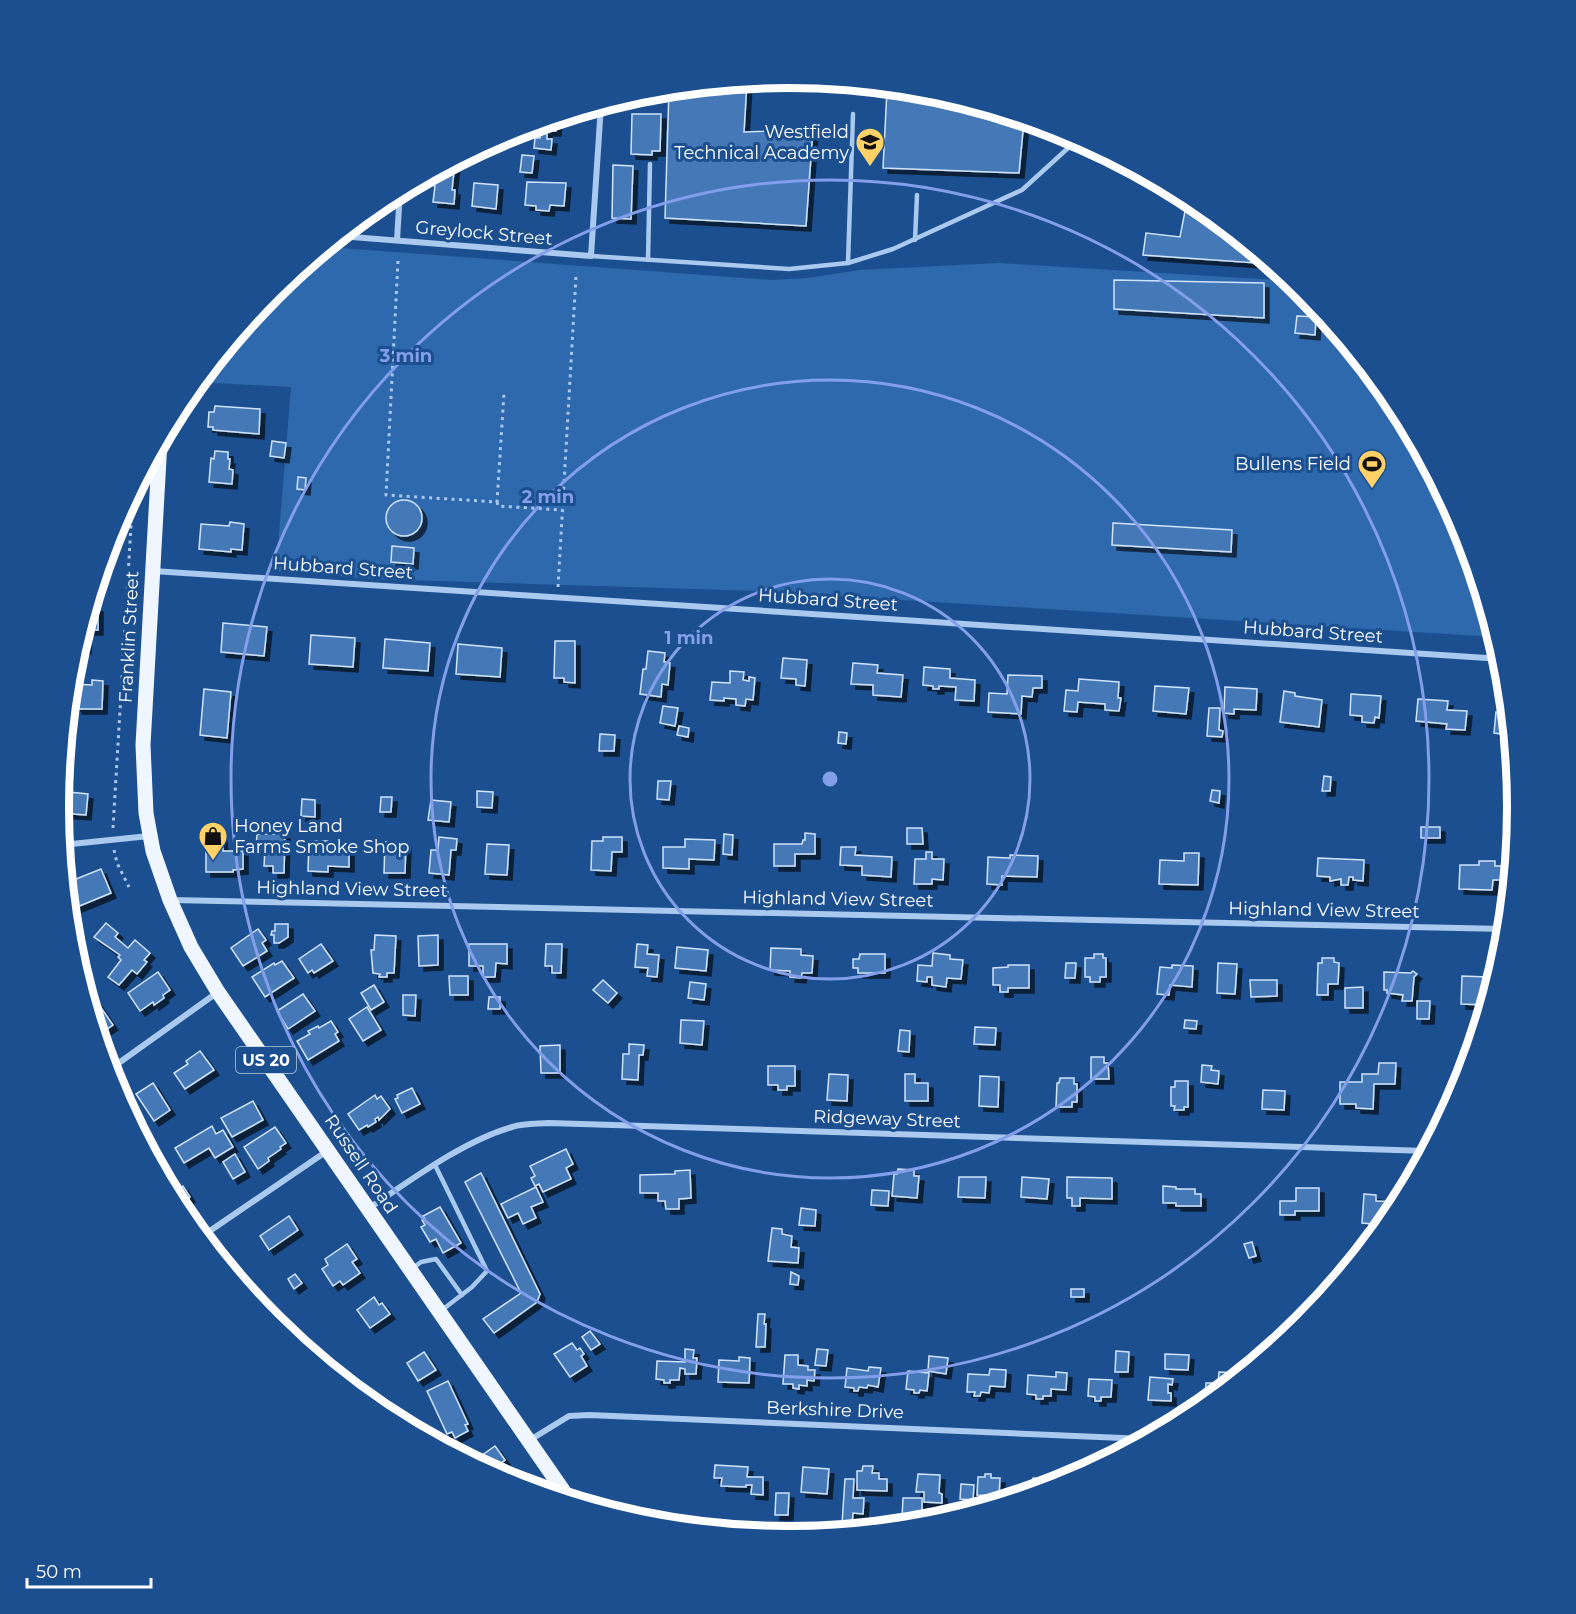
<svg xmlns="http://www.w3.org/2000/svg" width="1576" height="1614" viewBox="0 0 1576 1614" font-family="Montserrat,sans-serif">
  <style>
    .green { fill: #2e69ad }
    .building { fill: #4478b7; stroke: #cfe3fa; stroke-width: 1.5; filter: url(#shadow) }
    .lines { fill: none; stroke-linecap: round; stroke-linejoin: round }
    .path { stroke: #a9c9ee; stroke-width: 3; stroke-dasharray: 3 4.5; stroke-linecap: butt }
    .service { stroke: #a9c9ee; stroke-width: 4.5 }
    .minor { stroke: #a9c9ee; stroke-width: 6 }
    .primary { stroke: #f0f6ff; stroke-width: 15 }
    .ring { fill: none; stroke: #839eea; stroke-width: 3 }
    .labels { text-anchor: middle; stroke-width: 6; stroke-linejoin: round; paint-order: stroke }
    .shield { fill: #1b4f8f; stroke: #bbcadd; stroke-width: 1.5 }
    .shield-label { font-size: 16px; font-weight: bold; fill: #fff }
    .poi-label { font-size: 18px; fill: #fff; stroke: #1b4f8f; text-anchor: end }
    .street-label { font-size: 18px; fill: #fff; stroke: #1b4f8f }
    .rim { fill: none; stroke: #fff; stroke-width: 8 }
    .centre { fill: #839eea; stroke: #1b4f8f; stroke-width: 3 }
    .ring-label { font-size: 18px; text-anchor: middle; font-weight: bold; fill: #839eea; stroke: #1b4f8f; stroke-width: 6; stroke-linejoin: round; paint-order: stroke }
  </style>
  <defs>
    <filter id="shadow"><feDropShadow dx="5" dy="5" stdDeviation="0" flood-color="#0009"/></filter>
  </defs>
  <rect width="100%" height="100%" fill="#1b4f8f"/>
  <path class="green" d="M327 247 771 280 808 278 859 270 999 263 1291 281 1304 291 1395 402 1462 528 1495 637 759 591 374 579 276 571 291 387 197 382 272 291Z"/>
  <g class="building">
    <path d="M747 82 744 132 813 129 806 226 665 218 669 89Z"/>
    <path d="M887 90 931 92 1024 120 1019 173 883 168Z"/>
    <path d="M632 114H661L660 151H652V155L631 154Z"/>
    <path d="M557 118 556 131H547V139H552L551 150 534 148 535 138H540L541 129H537V124Z"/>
    <path d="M522 155 534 156 532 173 520 172Z"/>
    <path d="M455 162 452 190H455L454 204 433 202 435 186 431 185 432 174Z"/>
    <path d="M613 165 633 166 631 219 612 218Z"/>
    <path d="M527 182 566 183 564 206 550 205 549 211 536 210V206L525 205Z"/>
    <path d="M474 183 498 185 496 209 472 206Z"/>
    <path d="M1197 203 1271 264 1143 255 1146 233 1180 237 1185 211H1196Z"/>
    <path d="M1114 280 1264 283V318L1114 309Z"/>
    <path d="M1297 316 1316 317 1315 335 1295 333Z"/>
    <path d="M215 406 260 409 259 434 213 430V427H208L209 412H214Z"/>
    <path d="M272 441 286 443 284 458 270 456Z"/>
    <path d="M215 451 228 452V459H230L229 469 233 470 232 484 209 482 211 458 214 459Z"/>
    <path d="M298 477 306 478 305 490 297 489Z"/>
    <circle cx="404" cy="518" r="18"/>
    <path d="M230 522 244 524 242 550 231 549V552L199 549 201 524 229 526Z"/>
    <path d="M1113 523 1232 530 1231 552 1112 545Z"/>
    <path d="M392 546 414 548 413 564 391 562Z"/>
    <path d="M90 606 98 607V630H87L86 649H77Z"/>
    <path d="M223 623 267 627 264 656 221 652Z"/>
    <path d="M311 635 355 638 353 667 309 664Z"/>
    <path d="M385 639 430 643 428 671 383 668Z"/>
    <path d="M555 641H575V683L564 682V678H554Z"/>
    <path d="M458 644 502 648 500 677 456 674Z"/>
    <path d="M648 651 665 653 664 662 670 663 668 685 662 684 661 697 640 694 643 669H646Z"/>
    <path d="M783 658 807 660 805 686 796 685V679L781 678Z"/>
    <path d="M853 663 878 665 877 673 903 675 901 697 873 695V685L851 684Z"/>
    <path d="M924 667 950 669V678L975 680 974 701 955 700 956 687 939 686V689H933V686L923 685Z"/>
    <path d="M730 671 744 672 743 680 749 681V677L755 678 753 700 746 699 745 706 736 705V699L724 698V701L710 700 712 682 730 683Z"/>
    <path d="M1008 675 1042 676V688H1033L1032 697 1022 696 1021 714 988 712 989 693 1007 694Z"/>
    <path d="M1079 679 1119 682 1118 698H1121L1119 711 1105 710V704L1078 702 1077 712 1064 711 1066 690 1078 691Z"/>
    <path d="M92 680 103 681 102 709H77V706H69L71 684 92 685Z"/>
    <path d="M1155 686 1189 688 1186 714 1153 711Z"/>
    <path d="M1225 687 1257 689 1256 710 1234 709V714L1224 713Z"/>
    <path d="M204 689 231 692 227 738 200 735Z"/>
    <path d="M1284 691 1295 693V696L1322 700 1319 727 1280 722Z"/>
    <path d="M1351 694 1381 696 1379 718 1375 717 1374 723 1362 722V716L1350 715Z"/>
    <path d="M1418 699 1448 701 1447 710 1467 711 1465 730 1446 729 1447 724 1416 721Z"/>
    <path d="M663 706 678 708 675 726 660 723Z"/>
    <path d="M1209 708H1220L1219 730 1223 731 1222 737 1207 736Z"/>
    <path d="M1496 712 1508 713 1510 735 1494 733Z"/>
    <path d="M679 726 689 728 688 737 677 735Z"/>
    <path d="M839 732 847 733 846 744 838 743Z"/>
    <path d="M600 734 615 735 614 751H599Z"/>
    <path d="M1324 776 1331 777 1330 791H1322Z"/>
    <path d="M658 781H671L669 800 657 799Z"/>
    <path d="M1212 790 1220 791 1219 803 1210 801Z"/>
    <path d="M477 791 493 792 492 808 477 807Z"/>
    <path d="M69 792 88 794 86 815 59 813V804L68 805Z"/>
    <path d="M381 797H392L391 812H380Z"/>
    <path d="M302 799 315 800V817L301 816Z"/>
    <path d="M431 800 451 802 449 822 428 820Z"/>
    <rect x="1421" y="827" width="19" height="11"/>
    <path d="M907 828H922L923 844H907Z"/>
    <path d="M805 833 815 834V854H795V866H774V844H802L803 840H805Z"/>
    <path d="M257 834H285L284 873H273V866H264L265 849H256Z"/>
    <path d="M724 834 733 835 732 855 723 854Z"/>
    <path d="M210 835H222L223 851H243V869L233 870V872H206V850H210Z"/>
    <path d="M439 837 457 839 456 850H451L449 875 429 873 431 850H438Z"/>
    <path d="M603 837H622V852H612L611 871 591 870 592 841H603Z"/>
    <path d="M685 839 715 840 714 860 689 859V869L663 868V847H685Z"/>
    <path d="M309 841H328V846L349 847V867L328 866V872L308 871Z"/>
    <path d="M385 842H406L405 873H384Z"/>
    <path d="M487 844 509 845 507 875 485 874Z"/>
    <path d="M841 847H856L855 855 892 857 891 877 862 875V866L840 865Z"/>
    <path d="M926 852H932V859H944L943 880 932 879V884H914L915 859H926Z"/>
    <path d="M1184 853H1199L1198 885 1159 884 1160 860 1184 861Z"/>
    <path d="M1010 855 1038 856 1037 877 1002 876V885L987 884 988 857 1010 858Z"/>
    <path d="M1318 858 1364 860 1363 881 1353 880V877H1349L1348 885H1341V879L1330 881V877L1317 876Z"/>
    <path d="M1479 861H1495V866H1502V861H1512L1510 880H1493L1492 890 1459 889 1460 865H1479Z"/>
    <path d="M101 869 111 893 77 907 70 891 67 892 66 883Z"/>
    <path d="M106 923 118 933 115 937 128 948 135 940 150 953 144 960 147 962 137 974 132 970 119 985 108 977 121 960 118 957 120 955 94 937Z"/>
    <path d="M275 924H288V937L279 943H274V935H271L272 931H275Z"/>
    <path d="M258 929 266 940 262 943 267 951 243 966 231 948Z"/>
    <path d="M375 935 396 936 394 973H387V977H379L380 974 373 973 371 950H374Z"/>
    <path d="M438 935V965L419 966 418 936Z"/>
    <path d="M321 944 333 961 314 973 312 970 308 973 299 959Z"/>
    <path d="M469 944H507V964L496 963 495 977H483V966H469Z"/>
    <path d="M546 944H562L561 973H552V966H545Z"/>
    <path d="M637 944 648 945 647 954 659 955 657 977 647 976 648 968 635 967Z"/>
    <path d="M677 947 708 950 706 971 675 968Z"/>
    <path d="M771 948 801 949V955L813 956 812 973H802L801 978 790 977V971L770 970Z"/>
    <path d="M933 953 950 955V959L963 960 961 979 947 978 946 987 932 985V977H927V982L917 981 918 965 932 966Z"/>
    <path d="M860 954H885V973H858V968H853V959H859Z"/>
    <path d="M1094 954H1103V958H1106V977H1100V982H1090V977H1085V958H1094Z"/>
    <path d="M1322 958H1334V962L1339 963 1338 984H1328V995H1317L1318 963H1322Z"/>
    <path d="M282 961 294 978 265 997 252 977 274 963 275 965Z"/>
    <path d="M1066 963H1076L1075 978H1065Z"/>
    <path d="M1218 963 1237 964 1235 994 1217 993Z"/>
    <path d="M1008 965H1029V988H1008V992H1000V985H993V968L1008 967Z"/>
    <path d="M1172 965 1193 966 1192 987 1170 985 1169 995 1157 994 1160 967 1172 968Z"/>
    <path d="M1413 971 1417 974 1414 977 1412 1001H1402L1403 995 1387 993V990H1384V972L1411 973Z"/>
    <path d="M158 972 170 990 163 995 164 998 154 1005 153 1002 140 1011 128 993Z"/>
    <path d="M449 976H468V995H450Z"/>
    <path d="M1462 976 1487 977V982H1494L1487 1005 1461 1004Z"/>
    <path d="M603 980 617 993 608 1003 593 990Z"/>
    <path d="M1250 980H1277V996L1251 997Z"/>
    <path d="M690 982 706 984 704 1000 688 998Z"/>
    <path d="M374 985 384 1002 371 1010 361 993Z"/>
    <path d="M1363 987V1008H1345V988Z"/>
    <path d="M303 994 315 1011 288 1029 277 1011Z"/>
    <path d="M403 995H416L415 1016 403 1015Z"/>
    <path d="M489 997H500V1009H488Z"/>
    <path d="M1417 1001H1430L1429 1019H1417Z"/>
    <path d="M97 1002 113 1025 98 1035 90 1007Z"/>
    <path d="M367 1007 381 1030 363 1041 349 1019Z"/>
    <path d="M681 1020 704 1021 702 1045 680 1043Z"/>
    <path d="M1185 1020 1197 1021 1196 1029 1184 1028Z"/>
    <path d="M331 1021 338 1032 335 1034 339 1041 308 1060 297 1041 310 1034 308 1031 318 1026 319 1028Z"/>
    <path d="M975 1027 996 1028 995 1045 974 1044Z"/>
    <path d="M900 1030 910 1031 909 1052 898 1051Z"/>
    <path d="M629 1044 644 1045 643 1055H639L638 1080 622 1079 623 1054H629Z"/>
    <path d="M560 1045V1073H541L540 1046Z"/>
    <path d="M200 1051 214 1070 185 1089 174 1073 188 1064 186 1061Z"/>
    <path d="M1091 1057H1104V1063H1108L1109 1079H1091Z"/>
    <path d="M1379 1063H1396L1395 1084H1374L1373 1109 1356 1108V1104H1340V1082H1362V1074H1378Z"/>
    <path d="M1202 1065 1212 1066 1211 1070 1219 1071 1218 1084 1201 1082Z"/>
    <path d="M768 1066H795V1086H787V1090H778V1085H768Z"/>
    <path d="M1456 1070H1467L1458 1094H1455Z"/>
    <path d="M829 1074 848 1075 847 1101 827 1100Z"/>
    <path d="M905 1074H915V1083H928V1101H905Z"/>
    <path d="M980 1076 999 1077 998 1107 979 1106Z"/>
    <path d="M1060 1078H1074V1084H1077V1102H1072V1107H1056L1057 1083H1059Z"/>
    <path d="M1175 1081H1188V1107H1184V1110H1174L1175 1106H1171V1087H1175Z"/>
    <path d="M153 1083 170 1110 154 1121 136 1094Z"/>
    <path d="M412 1088 420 1104 402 1113 395 1099 398 1098 397 1095Z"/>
    <path d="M1263 1090 1285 1091 1284 1110 1262 1109Z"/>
    <path d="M375 1095 377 1099 381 1096 390 1109 379 1120 378 1117 375 1119 376 1122 368 1127 367 1125 359 1130 348 1114Z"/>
    <path d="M253 1101 263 1120 232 1137 221 1118Z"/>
    <path d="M212 1126 216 1134 223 1130 233 1147 215 1158 209 1148 184 1163 175 1148Z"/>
    <path d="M275 1127 286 1143 280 1147 281 1149 268 1158 269 1161 258 1169 244 1147Z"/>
    <path d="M566 1149 573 1164 566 1168 571 1179 543 1192 539 1184 535 1186 531 1178 535 1176 530 1166Z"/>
    <path d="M235 1154 245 1172 233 1179 223 1162Z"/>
    <path d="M898 1169 914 1170V1176H919L917 1198 892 1196 894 1174H897Z"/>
    <path d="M690 1170 691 1198 679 1199V1209H666L665 1201H658V1193H640V1175L675 1174V1171Z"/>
    <path d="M481 1173 540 1294 537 1302 494 1333 483 1319 521 1293 465 1182Z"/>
    <path d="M959 1177H986L985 1198 958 1197Z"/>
    <path d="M1022 1177 1049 1179 1047 1199 1021 1197Z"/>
    <path d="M1067 1177 1112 1178V1199L1080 1198V1206H1072V1198H1067Z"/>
    <path d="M173 1185 177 1190 183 1186 190 1197 184 1202 187 1207 181 1211 169 1188Z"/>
    <path d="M1163 1186 1176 1187V1189H1195V1194H1201V1206H1176V1203H1163Z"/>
    <path d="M536 1187 543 1202 531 1207 536 1218 523 1224 518 1213 508 1218 501 1204Z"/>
    <path d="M1296 1188H1319V1211H1295V1215H1280V1201H1296Z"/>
    <path d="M872 1190 889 1191 888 1206 871 1205Z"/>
    <path d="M1364 1194 1376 1195V1201L1398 1202 1394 1213 1385 1225 1362 1223Z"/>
    <path d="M440 1207 461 1243 443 1253 436 1239 430 1242 421 1227 425 1225 422 1220 425 1219 423 1216Z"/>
    <path d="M801 1208 816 1210 815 1226 799 1225Z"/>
    <path d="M289 1216 298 1230 269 1250 260 1236Z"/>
    <path d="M772 1228 782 1229V1234L792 1236 791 1247 799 1248 798 1263 768 1261Z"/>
    <path d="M1252 1242 1256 1256 1249 1258 1244 1244Z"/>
    <path d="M347 1244 357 1259 352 1262 360 1273 343 1285 340 1281 333 1286 322 1269 328 1265 325 1259Z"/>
    <path d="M791 1272 799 1276 798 1285 790 1284Z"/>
    <path d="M295 1274 302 1283 294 1289 288 1279Z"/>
    <rect x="1071" y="1289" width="13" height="8"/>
    <path d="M374 1297 379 1305 382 1303 390 1314 370 1328 357 1310Z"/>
    <path d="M758 1314H765L764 1324H766L765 1347H756Z"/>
    <path d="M590 1331 600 1344 591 1350 582 1337Z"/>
    <path d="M572 1343 577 1350 580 1348 584 1354 581 1356 587 1366 570 1377 554 1354Z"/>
    <path d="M685 1349 694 1350 693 1358H697L696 1374H685V1369L680 1368 679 1380H670V1383H664V1380L656 1379 657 1361 685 1362Z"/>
    <path d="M817 1349 828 1350 826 1366 815 1365Z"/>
    <path d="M1116 1351 1129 1352 1128 1372H1115Z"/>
    <path d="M424 1352 436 1370 418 1381 407 1363Z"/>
    <path d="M1165 1354 1189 1355 1188 1370 1165 1369Z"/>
    <path d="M785 1355H798V1365L808 1366V1370H815L814 1381 807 1380V1386L799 1385V1389L793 1388V1384H783Z"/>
    <path d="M929 1356 948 1358 946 1374 928 1371Z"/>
    <path d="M739 1357 750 1358 749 1383 718 1382 719 1360 739 1361Z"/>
    <path d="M869 1367 881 1368 878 1387 868 1385 867 1388 859 1387 858 1391H854V1388L845 1387 847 1368 868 1371Z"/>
    <path d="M990 1369 1006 1370 1005 1387 990 1386 989 1393 981 1392 980 1396H974L975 1392H967L968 1374 989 1375Z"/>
    <path d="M908 1371 929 1373 927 1391 920 1390 919 1393H914V1390L906 1389Z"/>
    <path d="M1056 1372 1067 1373 1066 1390 1051 1389V1396H1043V1399H1036V1395L1027 1394 1028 1375 1056 1377Z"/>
    <path d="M1219 1372 1242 1373 1205 1403 1206 1383H1218Z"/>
    <path d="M1150 1377 1173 1379 1172 1385 1168 1384V1393H1171V1401L1148 1400Z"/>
    <path d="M1089 1379 1112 1380 1111 1397H1101V1401H1095V1397L1088 1396Z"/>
    <path d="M448 1381 468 1424 465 1425 468 1431 455 1438 452 1432 447 1434 427 1391Z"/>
    <path d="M495 1446 505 1460 490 1471 476 1464 474 1461Z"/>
    <path d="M715 1465 748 1467 747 1477H763V1495L751 1494 752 1485H746V1487L721 1486 722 1478H714Z"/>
    <path d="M863 1466H873L872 1473H879V1479H887V1491L857 1490V1471H862Z"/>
    <path d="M803 1467 829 1469 827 1494 801 1492Z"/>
    <path d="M918 1474 940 1475 939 1493 942 1494V1503L924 1502V1492H916Z"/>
    <path d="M985 1474H991V1478H1000L999 1496 977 1495 978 1477H985Z"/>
    <path d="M1033 1478 1061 1480V1483L1032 1492Z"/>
    <path d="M845 1479H854L853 1498H864L863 1514 853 1513 852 1525 842 1524Z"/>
    <path d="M961 1484 974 1485 973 1500 960 1499Z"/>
    <path d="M776 1493H789L788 1515H775Z"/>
    <path d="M903 1498H922V1520L902 1519Z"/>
    <path d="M964 1502H979V1508L963 1512Z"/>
  </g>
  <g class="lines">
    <g class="path">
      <path d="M398 261 386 495 497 502 504 393"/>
      <path d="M497 502 498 506 562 510"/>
      <path d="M558 587 576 276"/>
      <path d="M113 828 133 492"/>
      <path d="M114 850 117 863 129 887"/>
    </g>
    <g class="service">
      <path d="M915 240 917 195"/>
      <path d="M591 256 789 269 848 263 893 249 1022 190 1078 139"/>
      <path d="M648 260 650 164"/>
      <path d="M848 263 853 114"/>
      <path d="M435 1165 487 1271 472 1287 442 1310"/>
      <path d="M413 1268 421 1262 436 1259 462 1295"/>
    </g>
    <g class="minor">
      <path d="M339 236 591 256 601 105"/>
      <path d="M397 240 400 191"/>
      <path d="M153 571 1502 659"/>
      <path d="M62 845 149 836"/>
      <path d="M171 900 1505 929"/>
      <path d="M109 1070 218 992"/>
      <path d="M368 1209C411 1180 463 1141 512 1127 524 1123 537 1124 549 1123L1427 1151"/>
      <path d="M201 1237 327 1151"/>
      <path d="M530 1440 569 1416 589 1415 1146 1439"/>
    </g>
    <path class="primary" d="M160 441 143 745 146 813 153 851 170 900 191 947 218 992 569 1499"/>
  </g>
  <g class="ring">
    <circle cx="830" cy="779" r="200"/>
    <circle cx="830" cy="779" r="399"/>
    <circle cx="830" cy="779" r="599"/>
  </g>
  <defs>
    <g id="school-pin" transform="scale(1.5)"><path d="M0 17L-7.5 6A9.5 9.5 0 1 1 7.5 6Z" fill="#ffd166" stroke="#1b4f8f"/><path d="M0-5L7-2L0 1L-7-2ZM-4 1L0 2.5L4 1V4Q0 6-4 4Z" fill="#111"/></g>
    <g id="stadium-pin" transform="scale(1.5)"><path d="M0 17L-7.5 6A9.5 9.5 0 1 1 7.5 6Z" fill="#ffd166" stroke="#1b4f8f"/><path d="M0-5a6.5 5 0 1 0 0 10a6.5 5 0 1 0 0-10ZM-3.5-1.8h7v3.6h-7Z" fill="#111"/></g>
    <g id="shop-pin" transform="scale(1.5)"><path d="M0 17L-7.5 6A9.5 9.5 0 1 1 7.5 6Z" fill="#ffd166" stroke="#1b4f8f"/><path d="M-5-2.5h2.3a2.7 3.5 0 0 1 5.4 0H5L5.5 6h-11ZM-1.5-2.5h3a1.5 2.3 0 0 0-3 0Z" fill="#111"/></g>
  </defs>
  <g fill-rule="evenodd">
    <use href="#school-pin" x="870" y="142"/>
    <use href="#stadium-pin" x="1372" y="464"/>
    <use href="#shop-pin" x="213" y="836"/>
  </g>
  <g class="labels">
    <rect class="shield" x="236" y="1047" width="60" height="26" rx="4.5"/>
    <g class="shield-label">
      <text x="266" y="1066">US 20</text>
    </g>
    <g class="poi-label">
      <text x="849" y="138">Westfield<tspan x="849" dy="21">Technical Academy</tspan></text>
      <text x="1351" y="470">Bullens Field</text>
      <text x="234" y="832" text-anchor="start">Honey Land<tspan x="234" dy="21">Farms Smoke Shop</tspan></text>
    </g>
    <g class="street-label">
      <text transform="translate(484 233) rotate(5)" y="6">Greylock Street</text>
      <text transform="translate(343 568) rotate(4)" y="6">Hubbard Street</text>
      <text transform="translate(828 600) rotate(4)" y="6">Hubbard Street</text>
      <text transform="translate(1313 632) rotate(4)" y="6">Hubbard Street</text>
      <text transform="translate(129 637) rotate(-87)" y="6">Franklin Street</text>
      <text transform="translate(352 889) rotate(1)" y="6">Highland View Street</text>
      <text transform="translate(838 899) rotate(1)" y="6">Highland View Street</text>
      <text transform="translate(1324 910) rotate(1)" y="6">Highland View Street</text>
      <text transform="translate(887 1119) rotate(2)" y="6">Ridgeway Street</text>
      <text transform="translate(361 1164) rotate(56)" y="6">Russell Road</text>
      <text transform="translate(835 1410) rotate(2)" y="6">Berkshire Drive</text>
    </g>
  </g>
  <path d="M0 0H1576V1614H0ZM69 807a719 719 0 1 1 1438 0a719 719 0 1 1-1438 0Z" fill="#1b4f8f" fill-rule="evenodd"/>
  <path class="rim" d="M69 807a719 719 0 1 1 1438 0a719 719 0 1 1-1438 0Z"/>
  <circle cx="830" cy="779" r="9" class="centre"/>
  <g class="ring-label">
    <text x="406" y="362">3 min</text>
    <text x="548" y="503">2 min</text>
    <text x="689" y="644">1 min</text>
  </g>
  <path d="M27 1578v9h124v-9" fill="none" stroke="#ffffff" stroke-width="3"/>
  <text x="36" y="1578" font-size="18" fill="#ffffff" stroke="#1b4f8f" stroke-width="4.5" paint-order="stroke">50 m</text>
</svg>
